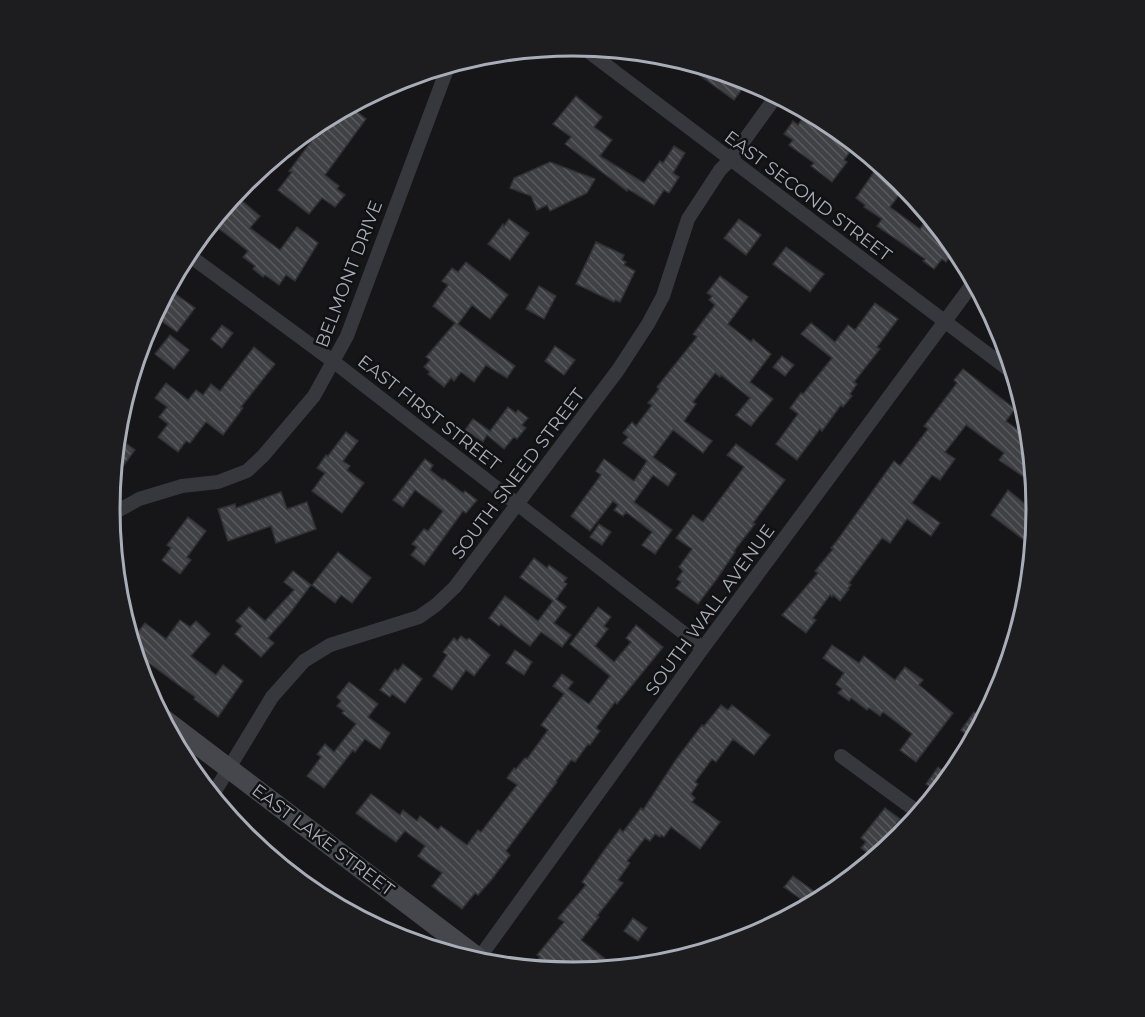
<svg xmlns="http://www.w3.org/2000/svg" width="1145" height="1017" viewBox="0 0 1145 1017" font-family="Montserrat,sans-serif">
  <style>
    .building { fill: url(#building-back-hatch); stroke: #303034; stroke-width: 1.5 }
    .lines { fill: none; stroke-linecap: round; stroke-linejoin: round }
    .street { stroke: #37383d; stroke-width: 14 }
    .secondary { stroke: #45474d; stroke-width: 20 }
    .labels { text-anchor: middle; stroke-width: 5; stroke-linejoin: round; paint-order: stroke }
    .street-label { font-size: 18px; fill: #a8adb8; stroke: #111113 }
    .rim { fill: none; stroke: #a8adb8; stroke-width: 3 }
  </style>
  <defs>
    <pattern id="building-back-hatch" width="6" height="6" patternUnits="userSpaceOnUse" patternTransform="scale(1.5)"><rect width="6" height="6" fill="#404145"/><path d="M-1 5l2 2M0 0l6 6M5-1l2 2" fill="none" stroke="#595a5e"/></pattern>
  </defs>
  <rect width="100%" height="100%" fill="#161618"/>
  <g class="building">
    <path d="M682 60 717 70 749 80 734 100 681 62Z"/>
    <path d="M576 96 602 117 594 127 612 140 600 156 644 183 660 161 663 163 674 146 685 153 673 173 679 177 669 193 664 190 654 205 628 189 627 191 565 144 571 137 553 124Z"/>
    <path d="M348 105 366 119 325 175 339 186 337 189 345 195 335 207 322 198 309 214 278 190 292 172 289 171 313 139 307 135 316 122Z"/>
    <path d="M806 113 810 116 812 113 830 123 852 141 849 146 852 149 844 160 847 162 832 182 811 166 814 163 789 145 793 140 784 134 793 121 798 125Z"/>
    <path d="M550 162 595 179 587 193 550 211 547 205 537 210 531 196 510 188 514 178Z"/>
    <path d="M878 166 905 187 890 207 920 229 929 216 956 249 946 262 942 259 934 269 923 261 925 259 877 226 882 219 864 207 865 205 856 198Z"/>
    <path d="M234 194 260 216 250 228 280 250 297 227 318 243 295 281 286 275 279 285 265 275 263 277 253 269 255 266 243 257 248 251 213 224Z"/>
    <path d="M509 219 529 233 510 260 488 244 503 224 504 226Z"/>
    <path d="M739 219 761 235 746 255 724 238Z"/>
    <path d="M596 242 624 255 622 260 626 262 624 265 635 271 620 302 615 300 614 302 576 284Z"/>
    <path d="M786 247 824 274 810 292 773 264Z"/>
    <path d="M466 262 508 295 490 319 472 305 458 324 515 366 507 378 486 365 474 382 461 372 454 381 451 378 444 387 428 374 430 372 424 367 430 360 426 357 455 323 433 306 448 285 442 281 452 268 458 272Z"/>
    <path d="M720 276 748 297 728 324 751 342 753 339 771 354 750 382 773 399 751 426 736 415 750 398 721 375 720 377 715 373 693 402 696 404 684 421 712 441 703 453 673 430 653 457 676 474 668 486 653 475 634 502 672 530 655 554 642 545 652 532 626 512 623 516 614 510 618 505 613 501 590 531 571 516 601 475 596 471 604 459 634 481 647 461 623 443 628 437 623 433 632 422 636 426 652 405 648 403 659 389 657 387 697 337 693 334 715 305 709 300 712 296 707 293Z"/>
    <path d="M539 286 556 296 544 319 526 309Z"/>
    <path d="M167 288 195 308 177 332 153 315Z"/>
    <path d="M875 303 898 319 877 347 880 349 854 382 857 384 850 394 852 396 843 407 841 405 822 431 820 429 797 460 776 444 798 414 790 408 801 393 803 394 832 358 801 334 811 323 835 342 848 325 855 330Z"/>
    <path d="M222 325 233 333 222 348 211 339Z"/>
    <path d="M170 335 189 350 174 369 155 354Z"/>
    <path d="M555 346 575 360 564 375 545 361Z"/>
    <path d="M254 347 275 364 241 407 243 408 223 435 206 422 190 443 186 441 178 452 158 437 168 424 159 417 167 407 155 398 166 383 188 400 196 390 203 395 211 384 220 391Z"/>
    <path d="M782 356 794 365 785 376 773 367Z"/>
    <path d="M963 369 1015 409 1006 421 1029 438 1033 479 1026 474 1024 477 999 460 1004 453 966 425 945 452 955 459 940 480 932 475 912 503 940 523 931 536 907 519 890 543 882 538 849 583 851 585 848 588 849 589 840 601 833 595 832 597 830 595 813 618 816 620 806 633 782 615 818 573 815 571 833 549 831 548 836 542 894 461 900 466 928 429 924 426 957 383 954 380Z"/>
    <path d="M508 407 516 413 518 410 528 418 522 425 526 428 517 439 514 437 504 449 487 435 483 442 465 430 473 419 490 431Z"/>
    <path d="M346 432 358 441 343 461 350 466 347 470 364 483 342 513 312 491 325 473 317 468 326 455 328 456Z"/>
    <path d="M116 436 135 450 112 481 114 458Z"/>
    <path d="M736 444 785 480 753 523 755 524 734 551 735 552 716 580 698 604 676 588 681 582 677 579 683 571 679 567 692 549 676 538 693 515 703 522 744 467 727 455Z"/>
    <path d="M425 459 433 465 430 470 443 480 444 479 463 493 465 491 477 500 466 513 463 511 424 565 411 555 417 547 412 544 424 529 428 531 443 511 415 490 403 507 393 500Z"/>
    <path d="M1008 490 1036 513 1032 546 991 515Z"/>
    <path d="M281 492 287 509 307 502 316 529 276 543 271 526 228 541 218 509 235 504 236 508Z"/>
    <path d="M188 517 206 531 187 557 191 560 180 574 162 560 171 548 167 545Z"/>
    <path d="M599 524 611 532 602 545 590 537Z"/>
    <path d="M338 552 371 578 352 603 341 595 335 603 312 585Z"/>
    <path d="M534 558 547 568 549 565 567 578 564 582 567 584 556 599 566 607 554 623 571 635 562 647 541 632 530 646 501 624 499 626 489 618 505 596 538 621 553 601 520 577Z"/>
    <path d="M293 571 311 585 290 613 268 638 274 643 261 657 235 634 242 626 236 621 249 607 265 621 294 590 284 582Z"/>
    <path d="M598 607 611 617 604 626 608 629 595 646 614 662 631 642 626 638 636 625 663 647 617 704 615 702 596 728 600 731 590 745 588 744 575 762 571 760 556 781 557 782 506 851 510 855 492 879 478 895 475 893 462 909 432 886 442 873 418 856 425 846 405 831 396 842 356 813 371 794 400 815 403 810 417 821 420 816 438 830 441 826 467 845 478 830 481 832 517 785 507 778 514 768 516 769 525 758 527 759 548 730 541 725 564 694 553 686 562 674 573 682 568 689 589 704 610 676 570 644Z"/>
    <path d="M180 620 190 627 196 621 210 634 191 656 216 675 223 665 243 681 218 717 194 699 195 697 134 652 131 641 145 623 166 639Z"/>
    <path d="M461 636 467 640 469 638 490 655 474 676 466 670 452 690 433 676 447 655 443 652 454 638 457 641Z"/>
    <path d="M832 645 859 663 864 656 895 680 905 667 923 680 919 685 953 713 916 762 900 750 912 734 883 712 880 716 869 708 867 710 851 698 849 701 838 693 842 689 836 684 844 673 823 658Z"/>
    <path d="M515 650 532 662 524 675 506 663Z"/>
    <path d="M403 664 422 679 405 703 392 694 390 697 380 690 395 669 398 671Z"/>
    <path d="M349 682 378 704 368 717 390 733 380 749 365 739 355 752 353 750 324 788 307 776 321 757 317 754 325 744 334 752 356 724 342 713 344 711 337 706 341 701 337 697Z"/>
    <path d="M721 705 728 710 732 705 770 735 754 755 733 739 716 762 712 759 695 782 698 784 691 794 695 798 692 802 720 822 700 849 671 827 664 837 661 835 660 837 655 834 650 841 645 838 627 861 630 863 618 880 623 883 597 916 599 917 581 940 609 962 604 969 572 972 541 969 534 964 540 957 537 955 564 922 558 918 586 885 582 882 603 852 620 829 623 832 641 808 643 810 675 761 702 725 704 726Z"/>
    <path d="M974 712 983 719 972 739 961 730Z"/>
    <path d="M938 767 949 776 937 792 926 784Z"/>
    <path d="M885 808 900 819 885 839 891 844 874 858 861 848 866 842 861 838Z"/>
    <path d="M793 876 823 898 809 905 784 887Z"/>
    <path d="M633 918 647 928 638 941 624 931Z"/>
  </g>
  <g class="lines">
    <g class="street">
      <path d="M581 46 1013 373"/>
      <path d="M186 253 334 362 703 648"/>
      <path d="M110 518 114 513 139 499 182 486 218 482 247 471 263 456 314 396 347 336 449 64"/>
      <path d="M841 756 919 813"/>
      <path d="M212 796 272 697 304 661 330 645 419 617 436 605 455 587 618 370 648 324 663 296 688 219 720 170 730 160 777 95"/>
      <path d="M477 961 703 648 974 282"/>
    </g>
    <path class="secondary" d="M161 717 485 963"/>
  </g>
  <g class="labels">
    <g class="street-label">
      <text transform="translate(808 196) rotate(37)" y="6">EAST SECOND STREET</text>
      <text transform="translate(349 274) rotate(-69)" y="6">BELMONT DRIVE</text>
      <text transform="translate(429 413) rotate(38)" y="6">EAST FIRST STREET</text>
      <text transform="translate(518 474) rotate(-53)" y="6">SOUTH SNEED STREET</text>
      <text transform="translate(710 610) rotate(-54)" y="6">SOUTH WALL AVENUE</text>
      <text transform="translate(323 840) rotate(37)" y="6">EAST LAKE STREET</text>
    </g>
  </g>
  <path d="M0 0H1145V1017H0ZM120 509a453 453 0 1 1 906 0a453 453 0 1 1-906 0Z" fill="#1d1d20" fill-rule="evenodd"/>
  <path class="rim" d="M120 509a453 453 0 1 1 906 0a453 453 0 1 1-906 0Z"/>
</svg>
